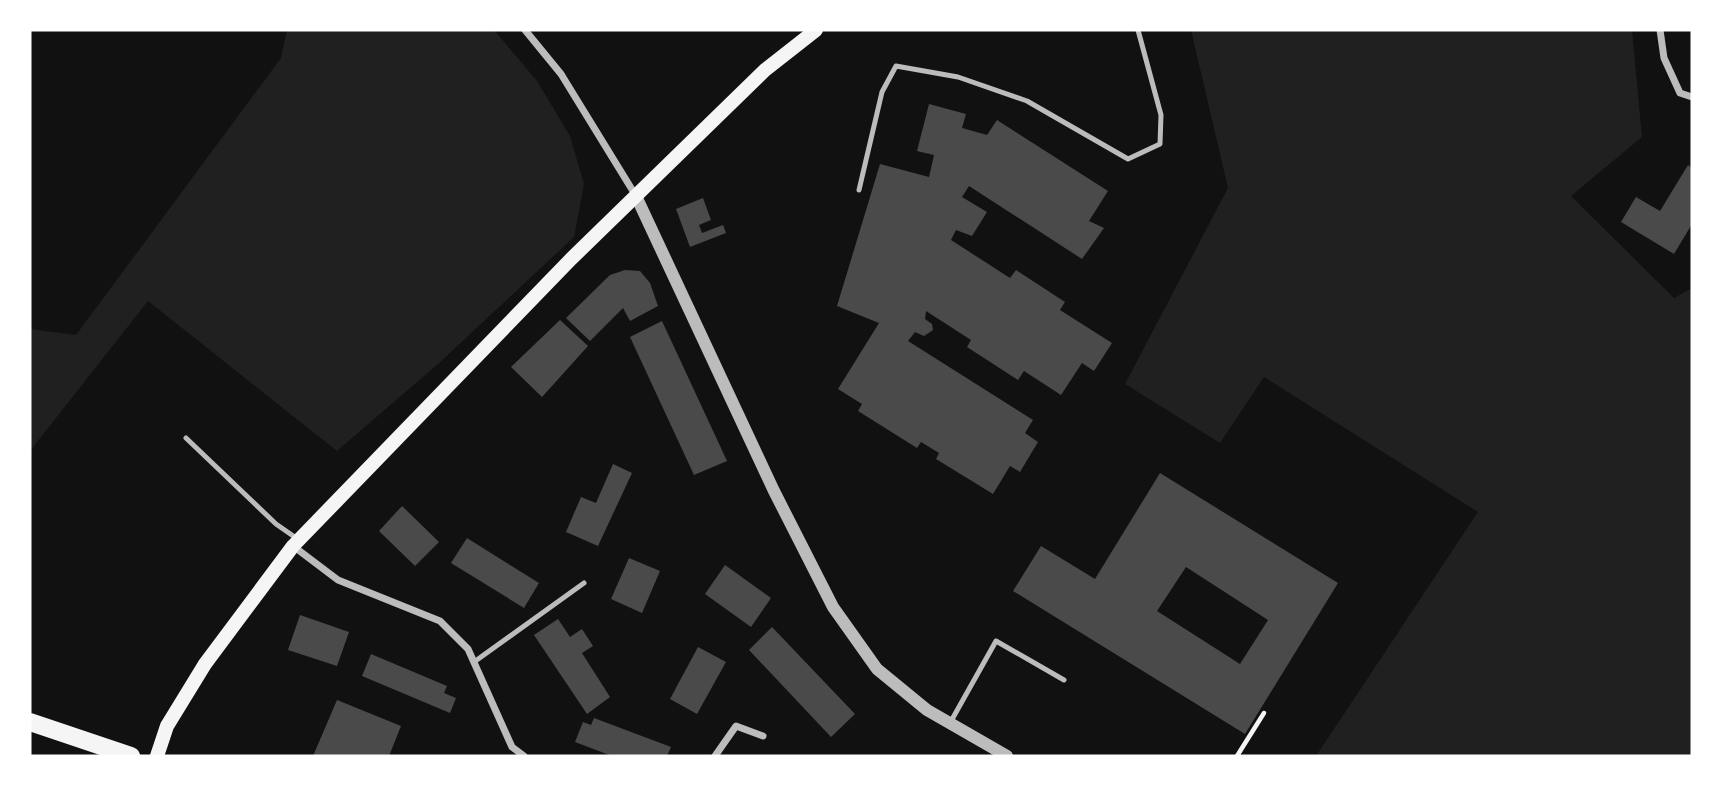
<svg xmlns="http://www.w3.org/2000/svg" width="1722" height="786" viewBox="0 0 1722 786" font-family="'Work Sans',sans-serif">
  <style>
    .green { fill: #202020 }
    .building { fill: #4a4a4a; fill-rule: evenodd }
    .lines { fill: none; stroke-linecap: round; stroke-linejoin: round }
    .path { stroke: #f5f5f5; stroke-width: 4.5 }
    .service { stroke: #bcbcbc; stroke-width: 5 }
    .minor { stroke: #bcbcbc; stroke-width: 7 }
    .tertiary { stroke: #bcbcbc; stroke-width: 12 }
    .secondary { stroke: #f5f5f5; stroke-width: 14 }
    .primary { stroke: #f5f5f5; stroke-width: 18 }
  </style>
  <rect width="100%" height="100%" fill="#111"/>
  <g class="green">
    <path d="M287 30H494L537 81 570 136 584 184 574 237 438 364 337 451 148 301 30 451V329L76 335 281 58Z"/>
    <path d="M1191 30H1632L1642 137 1571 196 1674 298 1692 288V756H1316L1478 512 1264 377 1220 443 1125 384 1228 188Z"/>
  </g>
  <g class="building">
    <path d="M929 104 966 114 962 128 987 135 997 120 1108 191 1089 221 1104 228 1082 259 969 186 962 197 987 212 972 236 956 230 951 240 1010 278 1016 270 1065 302 1060 310 1112 343 1094 371 1082 363 1061 395 1024 371 1018 380 967 347 971 340 926 311 925 319 932 324 933 330 924 336 915 332 908 341 1033 420 1025 433 1038 442 1020 472 1010 466 993 494 936 459 939 453 921 442 917 448 858 411 862 404 838 389 879 323 837 306 880 164 929 177 934 155 917 151Z"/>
    <path d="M1688 165 1692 168V224L1674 254 1621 222 1636 197 1660 211Z"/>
    <path d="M703 198 711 220 699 225 702 233 723 225 726 233 690 247 676 209Z"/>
    <path d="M625 270 640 271 650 283 658 306 630 321 623 308 590 341 566 318 610 275Z"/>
    <path d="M560 320 588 346 542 397 511 367Z"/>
    <path d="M662 321 727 461 694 475 630 337Z"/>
    <path d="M613 464 632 473 598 546 566 532 581 497 596 503Z"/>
    <path d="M1160 473 1338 583 1245 734 1013 591 1041 546 1095 579ZM1186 567 1268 620 1240 664 1157 611Z"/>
    <path d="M402 506 439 542 415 566 379 531Z"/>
    <path d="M467 538 539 583 524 608 451 563Z"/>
    <path d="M629 558 660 571 642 613 611 599Z"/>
    <path d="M725 565 771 598 751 627 705 594Z"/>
    <path d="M300 615 349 632 337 666 288 650Z"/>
    <path d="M558 619 570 637 582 629 593 646 582 653 610 697 587 714 534 635Z"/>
    <path d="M772 627 855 714 831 737 749 650Z"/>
    <path d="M698 647 726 662 697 714 670 699Z"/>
    <path d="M371 654 447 686 444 693 456 698 450 713 362 676Z"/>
    <path d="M337 700 401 726 389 756H313Z"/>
    <path d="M594 718 671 747 667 756H612L575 742 583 722 591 725Z"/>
  </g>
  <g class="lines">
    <path class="path" d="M1237 756 1264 713"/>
    <g class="service">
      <path d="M859 190 882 92 896 66 958 77 1027 101 1128 159 1160 144 1161 115 1138 30"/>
      <path d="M186 438 276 524 299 540"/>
      <path d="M474 662 584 583"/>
      <path d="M950 723 996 641 1064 680"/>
    </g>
    <g class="minor">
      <path d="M525 30 561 74 636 196"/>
      <path d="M1660 30 1664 58 1680 93 1692 97"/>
      <path d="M293 546 338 580 440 621 468 649 512 747 524 756"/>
      <path d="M715 756 736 726 763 736"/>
    </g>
    <path class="tertiary" d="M636 196 774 491 833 607 877 669 927 710 1007 756"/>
    <path class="secondary" d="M157 756 167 726 205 664 293 546 571 259 765 70 816 30"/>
    <path class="primary" d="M30 722 131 756"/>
  </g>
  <rect width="1722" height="786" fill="none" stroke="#ffffff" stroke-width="63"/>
</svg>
